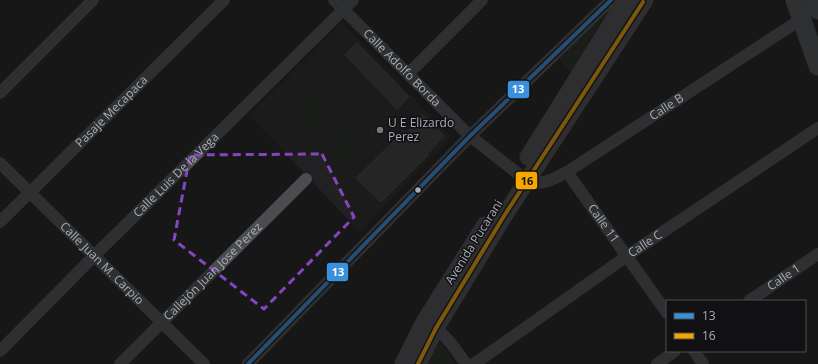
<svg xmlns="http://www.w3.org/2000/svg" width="818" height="364" viewBox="0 0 818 364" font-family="'Open Sans',sans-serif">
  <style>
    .built { fill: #212123 }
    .green { fill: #1d241e }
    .building { fill: #353536; stroke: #3f4043 }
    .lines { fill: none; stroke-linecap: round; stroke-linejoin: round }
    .street { stroke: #4b4c50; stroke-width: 12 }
    .secondary { stroke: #4a4a4e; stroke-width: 17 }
    .primary { stroke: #4d4f52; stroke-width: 19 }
    .bus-1-casing { stroke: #111113; stroke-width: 7 }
    .bus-2-casing { stroke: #111113; stroke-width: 7 }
    .bus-1 { stroke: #3a90db; stroke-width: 4 }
    .bus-2 { stroke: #f7a600; stroke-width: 4 }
    .marked { fill: none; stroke: #8446be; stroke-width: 3; stroke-dasharray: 8 5; stroke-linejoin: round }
    .poi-dot { fill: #757880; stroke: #111113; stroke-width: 1.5 }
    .bus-dot { fill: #a8adb8; stroke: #111113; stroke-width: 1.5 }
    .labels { text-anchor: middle; stroke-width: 3; stroke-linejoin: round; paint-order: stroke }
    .street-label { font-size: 12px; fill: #a8adb8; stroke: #111113 }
    .poi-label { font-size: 12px; fill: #a8adb8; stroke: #111113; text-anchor: start }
    .line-badge { stroke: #111113; stroke-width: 1.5 }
    .badge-label { font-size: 11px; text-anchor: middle; font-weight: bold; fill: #fff }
    .pale-badge-label { font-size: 11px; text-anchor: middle; font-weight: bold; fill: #111 }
  </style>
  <rect width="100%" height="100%" fill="#171717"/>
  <path class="built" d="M342 23 451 137 360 232 249 115Z"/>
  <g class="green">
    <path d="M615 0H621L573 75 559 59Z"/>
    <path d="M319 88 340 110 308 142 286 119Z"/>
    <path d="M338 121 369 154 346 175 316 143Z"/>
    <path d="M437 340 440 342 456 364H423Z"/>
  </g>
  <g class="building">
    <path d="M357 43 409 97 397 109 345 55Z"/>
    <path d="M423 115 444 136 427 154 428 155 381 202 356 178 404 131 406 133Z"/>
  </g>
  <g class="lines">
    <g class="street">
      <path id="s1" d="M334 0 470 136 526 180C541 187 553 179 567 172L803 18"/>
      <path d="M408 74 482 0"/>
      <path d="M0 93 93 0"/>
      <path id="s2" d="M0 163 204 364"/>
      <path id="s3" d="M567 172 667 313"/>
      <path id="s4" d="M0 222 224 0"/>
      <path id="s5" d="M749 301 818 254"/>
      <path d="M430 325C446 334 456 350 466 364"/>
      <path id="s6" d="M0 351 94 256 353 0"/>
      <path d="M694 351 703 364"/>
      <path id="s7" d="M120 364 306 179"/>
      <path d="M248 364 470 136 611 0"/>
      <path id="s8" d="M474 364 627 256 818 128"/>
      <path d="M657 364 675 351"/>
    </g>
    <g class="secondary">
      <path d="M528 157 626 0"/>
      <path d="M403 364 424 322 485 225"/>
      <path d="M418 364 436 328 504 216 645 0"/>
    </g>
    <g class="primary">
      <path d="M795 0 818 66"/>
      <path d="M815 0 818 10"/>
    </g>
    <g class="bus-1-casing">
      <path id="bus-1" d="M248 364 470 136 611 0"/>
    </g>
    <g class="bus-2-casing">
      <path id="bus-2" d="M418 364 436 328 504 216 643 2"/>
    </g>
    <use href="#bus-1" class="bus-1"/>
    <use href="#bus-2" class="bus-2"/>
  </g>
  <path d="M0 0H818V364H0ZM322 154 354 217 264 309 174 240 190 155Z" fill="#171717" fill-opacity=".55" fill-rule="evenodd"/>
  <path class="marked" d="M322 154 354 217 264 309 174 240 190 155Z"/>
  <circle class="poi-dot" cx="380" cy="130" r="4"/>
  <circle class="bus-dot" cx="418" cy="190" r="3.5"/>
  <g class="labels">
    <g class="street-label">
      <text dy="4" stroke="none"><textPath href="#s1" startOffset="96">Calle Adolfo Borda</textPath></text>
      <text dy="4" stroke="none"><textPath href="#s1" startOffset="426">Calle B</textPath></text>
      <text dy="4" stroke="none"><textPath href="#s4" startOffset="157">Pasaje Mecapaca</textPath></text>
      <text dy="4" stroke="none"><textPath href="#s6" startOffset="249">Calle Luis De la Vega</textPath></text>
      <text dy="4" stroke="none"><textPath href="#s3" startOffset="63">Calle 11</textPath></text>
      <text transform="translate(474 242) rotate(-58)" y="4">Avenida Pucarani</text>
      <text dy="4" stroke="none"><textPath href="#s8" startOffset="209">Calle C</textPath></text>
      <text dy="4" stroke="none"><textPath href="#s2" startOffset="143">Calle Juan M. Carpio</textPath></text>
      <text dy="4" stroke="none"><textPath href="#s7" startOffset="131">Callejón Juan Jose Perez</textPath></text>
      <text dy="4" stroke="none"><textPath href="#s5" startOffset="42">Calle 1</textPath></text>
    </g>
    <g class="poi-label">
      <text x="388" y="127">U E Elizardo<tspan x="388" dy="14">Perez</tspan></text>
    </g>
  </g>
  <g class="line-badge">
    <rect x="507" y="80" width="23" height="19" rx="4" fill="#3a90db"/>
    <rect x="515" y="171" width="23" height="19" rx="4" fill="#f7a600"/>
    <rect x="326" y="262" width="23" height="20" rx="4" fill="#3a90db"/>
  </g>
  <g class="badge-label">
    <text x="518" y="93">13</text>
    <text x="338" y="276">13</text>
  </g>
  <g class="pale-badge-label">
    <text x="527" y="185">16</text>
  </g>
  <rect x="666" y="300" width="140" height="52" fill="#111113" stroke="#4d4f55"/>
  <rect x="674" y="313" width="20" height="6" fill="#3a90db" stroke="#4d4f55"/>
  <text x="702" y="320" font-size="12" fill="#a8adb8">13</text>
  <rect x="674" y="333" width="20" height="6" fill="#f7a600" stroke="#4d4f55"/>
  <text x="702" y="340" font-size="12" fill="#a8adb8">16</text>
</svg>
